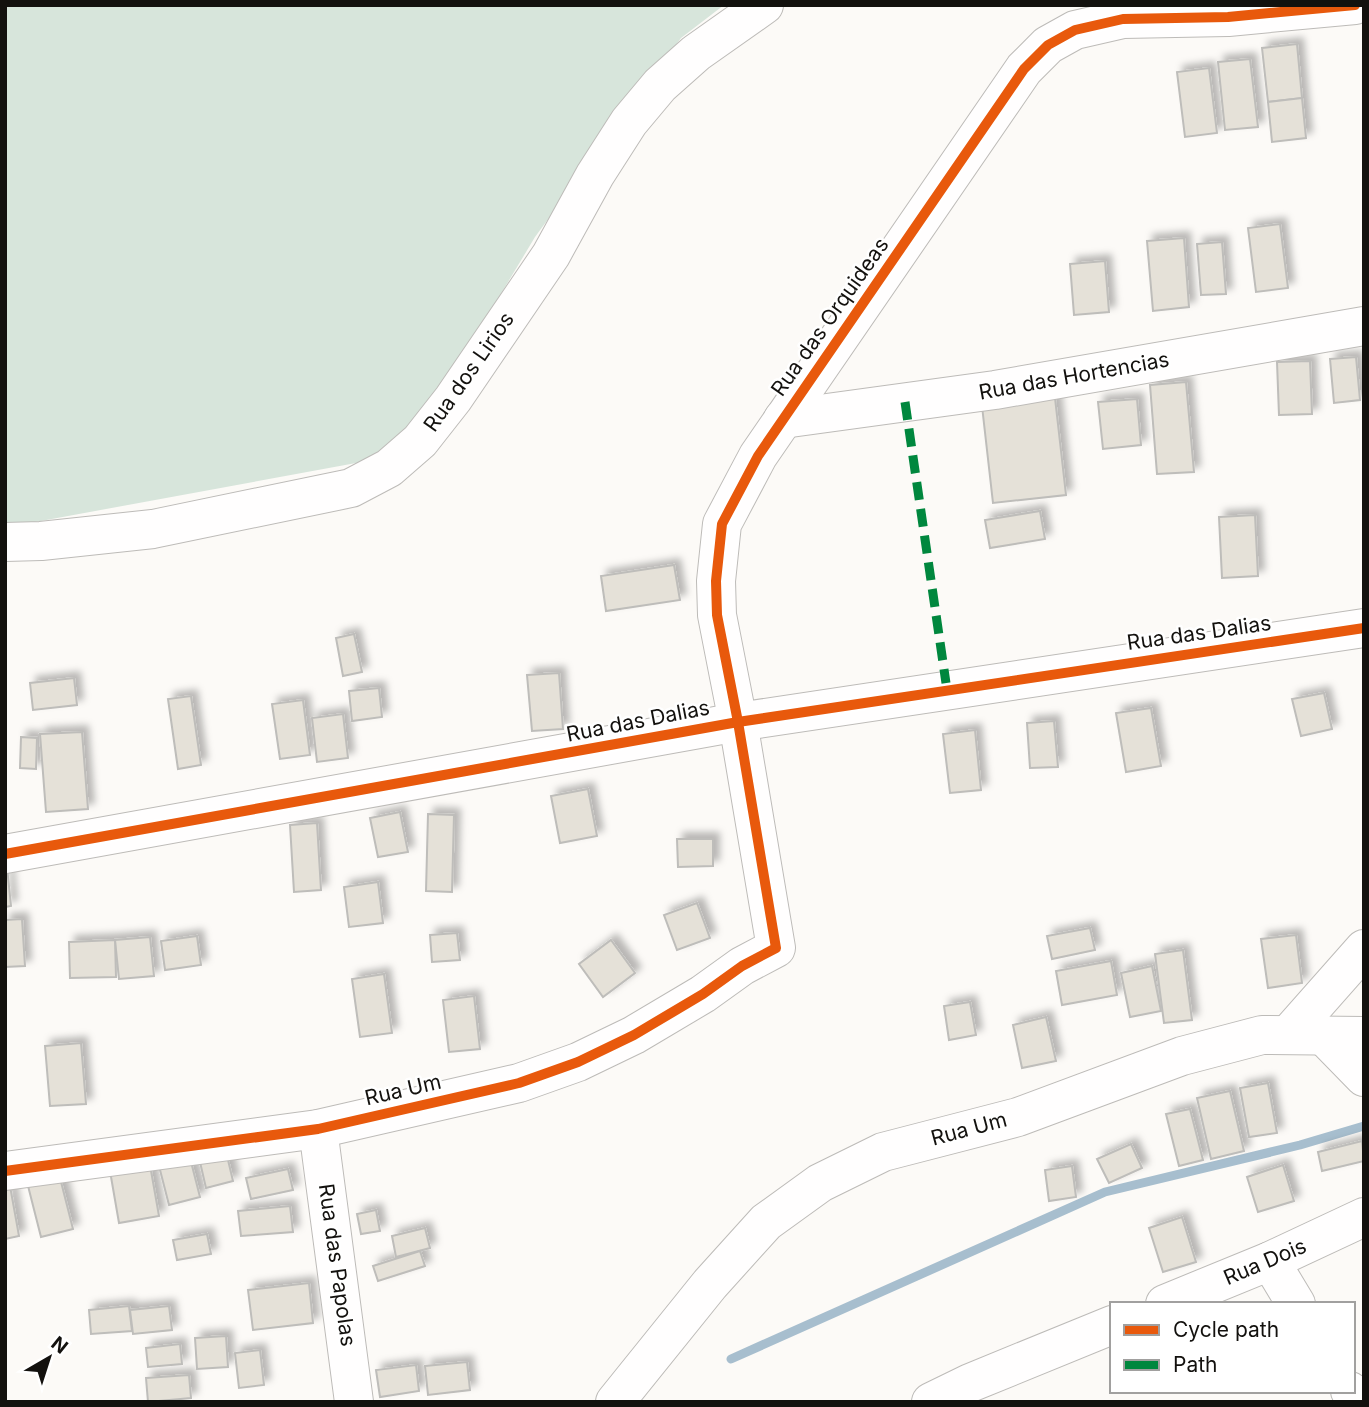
<svg xmlns="http://www.w3.org/2000/svg" width="1369" height="1407" viewBox="0 0 1369 1407" font-family="Inter,sans-serif">
  <style>
    .green { fill: #d7e5db }
    .lines { fill: none; stroke-linecap: round; stroke-linejoin: round }
    .stream { stroke: #a7bece; stroke-width: 9 }
    .building { fill: #e5e1d8; stroke: #bebdba; stroke-width: 2; filter: url(#shadow) }
    .minor-casing { stroke: #bdbbb8; stroke-width: 40 }
    .minor { stroke: #fffefe; stroke-width: 38 }
    .quiet { stroke: #00873e; stroke-width: 9; stroke-dasharray: 18 9; stroke-linecap: butt }
    .cycleway-casing { stroke: #fff; stroke-width: 15 }
    .cycleway { stroke: #e8590c; stroke-width: 10 }
    .labels { text-anchor: middle; stroke-width: 5; stroke-linejoin: round; paint-order: stroke }
    .street-label { font-size: 21px; fill: #13110e; stroke: #fff }
  </style>
  <defs>
    <filter id="shadow"><feDropShadow dx="6" dy="-6" stdDeviation="3.5" flood-color="#0004"/></filter>
  </defs>
  <rect width="100%" height="100%" fill="#fcfaf7"/>
  <path class="green" d="M5 5H724L681 38 535 237 405 454 30 523 5 524Z"/>
  <g class="lines">
    <path class="stream" d="M731 1359 1105 1192 1300 1145 1364 1126"/>
  </g>
  <g class="building">
    <path d="M1297 44 1302 98 1268 102 1262 48Z"/>
    <path d="M1250 59 1258 127 1225 130 1218 62Z"/>
    <path d="M1209 68 1217 133 1185 137 1177 72Z"/>
    <path d="M1302 98 1306 138 1272 142 1268 102Z"/>
    <path d="M1280 224 1288 288 1256 292 1248 228Z"/>
    <path d="M1184 238 1189 307 1153 311 1147 241Z"/>
    <path d="M1222 242 1226 294 1201 295 1197 244Z"/>
    <path d="M1105 261 1109 312 1074 315 1070 264Z"/>
    <path d="M1356 357 1360 400 1334 403 1330 359Z"/>
    <path d="M1310 361 1312 414 1279 415 1277 362Z"/>
    <path d="M1186 382 1194 472 1157 474 1150 385Z"/>
    <path d="M1055 398 1066 495 993 503 982 406Z"/>
    <path d="M1137 399 1141 445 1103 449 1098 402Z"/>
    <path d="M1040 511 1045 539 990 548 985 520Z"/>
    <path d="M1255 515 1258 576 1222 578 1219 517Z"/>
    <path d="M674 565 680 600 606 611 601 576Z"/>
    <path d="M354 634 362 672 343 676 336 638Z"/>
    <path d="M559 673 563 729 532 731 527 675Z"/>
    <path d="M74 678 77 705 33 710 30 683Z"/>
    <path d="M379 688 382 717 352 721 349 691Z"/>
    <path d="M1324 693 1332 729 1301 736 1292 699Z"/>
    <path d="M191 696 201 765 178 769 168 699Z"/>
    <path d="M303 700 310 755 280 759 272 704Z"/>
    <path d="M1151 708 1161 766 1126 772 1116 713Z"/>
    <path d="M343 714 348 758 317 762 312 718Z"/>
    <path d="M1054 721 1058 767 1030 768 1027 723Z"/>
    <path d="M975 730 981 790 950 793 943 734Z"/>
    <path d="M82 732 88 809 46 812 40 734Z"/>
    <path d="M21 737 37 738 36 769 20 768Z"/>
    <path d="M588 789 597 836 560 843 551 796Z"/>
    <path d="M400 812 408 852 378 857 370 818Z"/>
    <path d="M428 814 454 815 452 892 426 891Z"/>
    <path d="M317 823 321 890 294 892 290 825Z"/>
    <path d="M677 839H713V866L678 867Z"/>
    <path d="M5 867H7L11 906 5 907Z"/>
    <path d="M378 882 383 923 349 927 344 887Z"/>
    <path d="M697 903 710 938 677 950 664 915Z"/>
    <path d="M22 919 25 966 5 967V920Z"/>
    <path d="M1090 928 1095 950 1052 959 1047 936Z"/>
    <path d="M457 933 460 960 432 962 430 935Z"/>
    <path d="M1296 935 1302 983 1268 988 1261 939Z"/>
    <path d="M197 936 201 965 165 970 161 941Z"/>
    <path d="M150 937 154 976 119 979 115 940Z"/>
    <path d="M115 940 116 977 70 978 69 942Z"/>
    <path d="M611 940 635 973 603 997 579 964Z"/>
    <path d="M1183 950 1192 1020 1164 1023 1155 954Z"/>
    <path d="M1111 961 1117 995 1062 1005 1056 971Z"/>
    <path d="M1152 966 1161 1011 1130 1017 1121 973Z"/>
    <path d="M384 974 392 1033 360 1037 352 979Z"/>
    <path d="M474 996 480 1049 449 1052 443 1000Z"/>
    <path d="M970 1002 976 1035 949 1040 944 1006Z"/>
    <path d="M1046 1017 1056 1061 1022 1068 1013 1025Z"/>
    <path d="M81 1043 86 1104 50 1106 45 1046Z"/>
    <path d="M1268 1083 1277 1133 1249 1137 1240 1088Z"/>
    <path d="M1230 1091 1244 1151 1211 1159 1197 1098Z"/>
    <path d="M1190 1109 1203 1160 1179 1166 1166 1114Z"/>
    <path d="M1362 1141 1364 1161 1322 1171 1318 1152Z"/>
    <path d="M224 1143 233 1181 206 1188 197 1149Z"/>
    <path d="M1131 1144 1142 1168 1109 1183 1097 1159Z"/>
    <path d="M189 1154 200 1197 169 1205 158 1162Z"/>
    <path d="M150 1165 159 1216 119 1223 110 1171Z"/>
    <path d="M1283 1165 1294 1201 1258 1212 1247 1177Z"/>
    <path d="M1072 1166 1076 1197 1049 1201 1045 1170Z"/>
    <path d="M288 1169 293 1190 251 1199 246 1178Z"/>
    <path d="M58 1170 73 1229 41 1237 26 1178Z"/>
    <path d="M5 1186H10L19 1236 5 1239Z"/>
    <path d="M290 1206 293 1232 241 1236 238 1211Z"/>
    <path d="M376 1210 380 1231 361 1234 357 1214Z"/>
    <path d="M1182 1217 1196 1262 1163 1272 1149 1228Z"/>
    <path d="M425 1228 430 1248 396 1257 392 1236Z"/>
    <path d="M207 1234 211 1254 177 1260 173 1240Z"/>
    <path d="M420 1251 425 1266 378 1281 373 1266Z"/>
    <path d="M309 1283 313 1323 253 1330 248 1290Z"/>
    <path d="M129 1306 132 1331 91 1334 89 1310Z"/>
    <path d="M169 1306 172 1330 133 1334 130 1310Z"/>
    <path d="M226 1336 228 1367 197 1369 195 1338Z"/>
    <path d="M180 1344 182 1364 148 1367 146 1348Z"/>
    <path d="M260 1350 264 1385 239 1388 235 1353Z"/>
    <path d="M467 1362 470 1390 428 1395 425 1366Z"/>
    <path d="M416 1365 419 1391 380 1397 376 1370Z"/>
    <path d="M189 1375 191 1398 148 1402 146 1378Z"/>
  </g>
  <g class="lines">
    <g class="minor-casing">
      <g id="minor">
        <path d="M783 419 995 390 1364 326"/>
        <path d="M5 542 41 541 153 529 351 488 389 468 420 441 453 399 551 255 595 175 629 122 660 85 696 53 764 5"/>
        <path d="M5 854 738 722 1364 628"/>
        <path d="M1288 1035 1364 949"/>
        <path d="M1324 1036 1364 1077"/>
        <path d="M318 1129 354 1402"/>
        <path d="M5 1171 318 1129 519 1083 578 1062 634 1035 703 994 742 966 776 948 738 722 717 615 716 581 722 524 758 456 1024 69 1048 45 1075 30 1123 19 1228 17 1355 5"/>
        <path d="M1270 1261 1296 1304"/>
        <path d="M1165 1304 1270 1261 1364 1217"/>
        <path d="M1350 1391 1356 1402"/>
        <path d="M615 1402 710 1284 766 1222 820 1183 883 1152 1018 1117 1182 1056 1262 1035 1364 1036"/>
        <path d="M931 1402 970 1383 1112 1325"/>
      </g>
    </g>
    <use href="#minor" class="minor"/>
    <path class="quiet" d="M905 402 947 690"/>
    <g class="cycleway-casing">
      <g id="cycleway">
        <path d="M5 854 738 722 1364 628"/>
        <path d="M5 1171 318 1129 519 1083 578 1062 634 1035 703 994 742 966 776 948 738 722 717 615 716 581 722 524 758 456 1024 69 1048 45 1075 30 1123 19 1228 17 1355 5"/>
      </g>
    </g>
    <use href="#cycleway" class="cycleway"/>
  </g>
  <g class="labels">
    <g class="street-label">
      <text transform="translate(830 317) rotate(-55)" y="7">Rua das Orquideas</text>
      <text transform="translate(469 372) rotate(-55)" y="7">Rua dos Lirios</text>
      <text transform="translate(1074 376) rotate(-10)" y="7">Rua das Hortencias</text>
      <text transform="translate(1199 633) rotate(-8)" y="7">Rua das Dalias</text>
      <text transform="translate(638 721) rotate(-11)" y="7">Rua das Dalias</text>
      <text transform="translate(403 1090) rotate(-13)" y="7">Rua Um</text>
      <text transform="translate(969 1129) rotate(-15)" y="7">Rua Um</text>
      <text transform="translate(1265 1262) rotate(-23)" y="7">Rua Dois</text>
      <text transform="translate(337 1265) rotate(82)" y="7">Rua das Papolas</text>
    </g>
  </g>
  <rect width="1369" height="1407" fill="none" stroke="#13110e" stroke-width="14"/>
  <rect x="1110" y="1302" width="245" height="91" fill="#ffffff" stroke="#a1a09f" stroke-width="2"/>
  <rect x="1124" y="1325" width="35" height="10" fill="#e8590c" stroke="#a1a09f" stroke-width="2"/>
  <text x="1173" y="1337" font-size="21" fill="#13110e">Cycle path</text>
  <rect x="1124" y="1360" width="35" height="10" fill="#00873e" stroke="#a1a09f" stroke-width="2"/>
  <text x="1173" y="1372" font-size="21" fill="#13110e">Path</text>
  <g transform="translate(49 1358) rotate(39)" stroke="#ffffff" stroke-width="5" paint-order="stroke">
  <path d="M0-5L12 26L0 18L-12 26Z" fill="#13110e"/>
  <text y="-10" font-size="19" font-weight="bold" text-anchor="middle" fill="#13110e">N</text>
  </g>
</svg>
